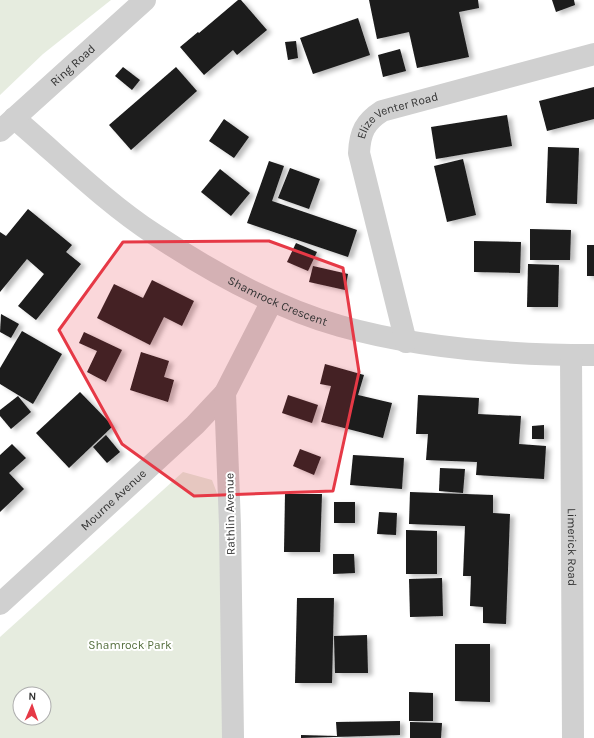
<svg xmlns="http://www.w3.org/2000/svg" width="594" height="738" viewBox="0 0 594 738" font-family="Karla,sans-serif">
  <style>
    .green { fill: #e6ecdf; fill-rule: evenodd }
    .building { fill: #1a1a1a; filter: url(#shadow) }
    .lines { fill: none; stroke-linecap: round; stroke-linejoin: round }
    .minor { stroke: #d0d0d0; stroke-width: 22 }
    .marked { fill: #e63946; fill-opacity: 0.2; stroke: #e63946; stroke-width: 3; stroke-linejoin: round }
    .labels { text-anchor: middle; stroke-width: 4; stroke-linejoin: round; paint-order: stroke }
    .street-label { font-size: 12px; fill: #333; stroke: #fff }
    .park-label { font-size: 12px; fill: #56703f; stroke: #fff }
  </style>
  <defs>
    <filter id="shadow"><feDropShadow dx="4.5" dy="2.5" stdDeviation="2" flood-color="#0004"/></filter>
  </defs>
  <rect width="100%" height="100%" fill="#fff"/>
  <g class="green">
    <path d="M0 0H111L43 54 0 95Z"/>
    <path d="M183 472 212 480 223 509V738H0V637ZM20 694H44V718H20Z"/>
  </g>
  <g class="building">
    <path d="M238 0H241L267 30 237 55 233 50 204 75 180 47 198 32 199 33Z"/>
    <path d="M369 0H478L479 8 459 12 469 57 417 68 409 32 377 39Z"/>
    <path d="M552 0H574L575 5 556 12Z"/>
    <path d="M358 18 370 55 313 74 300 38Z"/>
    <path d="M296 41 298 58 288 60 285 42Z"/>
    <path d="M400 49 406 71 383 77 378 55Z"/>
    <path d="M123 67 140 80 132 90 115 76Z"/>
    <path d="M176 67 197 91 131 150 109 125Z"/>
    <path d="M594 87V119L547 131 539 101Z"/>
    <path d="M507 115 512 146 436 159 431 127Z"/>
    <path d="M224 119 249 137 234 158 209 141Z"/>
    <path d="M548 147 579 148 577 204 546 203Z"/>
    <path d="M463 159 476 215 447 222 434 166Z"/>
    <path d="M269 161 284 166 272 201 357 230 348 257 247 223Z"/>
    <path d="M290 168 320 179 309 209 278 198Z"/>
    <path d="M220 169 250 193 231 216 201 192Z"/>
    <path d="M28 209 72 245 66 252 81 264 36 320 18 306 44 274 27 259 0 292V232L6 236Z"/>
    <path d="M530 229 571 230 570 260H530Z"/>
    <path d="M474 241 521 242 520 273 474 272Z"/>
    <path d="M296 243 317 252 308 271 287 262Z"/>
    <rect x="587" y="245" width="7" height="31"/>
    <path d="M528 264 559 265 558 307H527Z"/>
    <path d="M313 266 348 274 345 290 309 282Z"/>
    <path d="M152 280 194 301 182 326 164 317 150 345 97 318 114 284 143 298Z"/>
    <path d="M1 314 19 324 11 338 0 332Z"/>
    <path d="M22 331 62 354 33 404 0 384V368Z"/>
    <path d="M84 332 122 350 106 382 87 372 97 351 79 343Z"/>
    <path d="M141 352 169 361 164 377 174 380 168 402 130 390Z"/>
    <path d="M325 364 364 375 358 395 392 403 383 438 321 422 331 386 320 384Z"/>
    <path d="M80 392 113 426 69 468 36 433Z"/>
    <path d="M288 395 318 405 312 423 282 413Z"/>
    <path d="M418 395 479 398 478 414 521 416 519 444 546 446 544 479 476 475 477 462 426 460 428 434H416Z"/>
    <path d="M18 396 31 412 11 429 0 416V410Z"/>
    <path d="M544 425V439H532V426Z"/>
    <path d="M106 435 120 452 107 463 93 447Z"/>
    <path d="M12 444 26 458 9 473 24 489 0 512V455Z"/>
    <path d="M300 449 321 457 314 475 293 466Z"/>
    <path d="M353 455 404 458 402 489 350 485Z"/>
    <path d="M440 468 465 469 463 493 439 491Z"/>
    <path d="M410 492 493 495V513L510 514 506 624 483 623V607L470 606 471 576H463L465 526 409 524Z"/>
    <path d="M285 494H322L320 552H284Z"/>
    <rect x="334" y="502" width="21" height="21"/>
    <path d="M379 512 397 513 396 535 377 534Z"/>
    <path d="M406 530 437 531V574H406Z"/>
    <path d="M333 554H354L355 573 333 574Z"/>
    <path d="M442 578 443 616 410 617 409 579Z"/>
    <path d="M297 598H334L332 683H295Z"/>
    <path d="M367 635 368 673H335L334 636Z"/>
    <path d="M455 644H490V702L455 701Z"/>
    <path d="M409 692 433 693V721H409Z"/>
    <path d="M400 721V735L301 738V735L337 736 336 722Z"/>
    <path d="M410 722 442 723 441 738H410Z"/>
  </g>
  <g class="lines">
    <g class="minor">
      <path id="s1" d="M14 118C59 156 105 202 154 234 211 272 274 307 340 326 422 349 509 355 594 355"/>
      <path id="s2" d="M0 131 145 0"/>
      <path id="s3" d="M406 342 359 153C360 132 365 122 382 111L594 54"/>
      <path id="s4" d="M571 355 573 738"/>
      <path id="s5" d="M0 604 195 425 225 393"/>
      <path d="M233 738 230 525 225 393 272 301"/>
    </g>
  </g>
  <path class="marked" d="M269 241 343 268 359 372 333 491 194 496 122 444 59 330 123 242Z"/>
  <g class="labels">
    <g class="street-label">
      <text dy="4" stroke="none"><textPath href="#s2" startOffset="98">Ring Road</textPath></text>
      <text dy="4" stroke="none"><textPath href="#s3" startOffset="256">Elize Venter Road</textPath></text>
      <text dy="4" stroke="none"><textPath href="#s1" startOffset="323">Shamrock Crescent</textPath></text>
      <text dy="4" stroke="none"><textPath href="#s5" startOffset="154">Mourne Avenue</textPath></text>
      <text transform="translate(230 514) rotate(-91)" y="4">Rathlin Avenue</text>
      <text dy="4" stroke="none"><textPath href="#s4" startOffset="192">Limerick Road</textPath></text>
    </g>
    <g class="park-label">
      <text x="130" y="649">Shamrock Park</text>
    </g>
  </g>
  <g transform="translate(32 706) rotate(2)"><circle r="19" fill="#ffffff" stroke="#adadad"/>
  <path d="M0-3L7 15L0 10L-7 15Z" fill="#e63946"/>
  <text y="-6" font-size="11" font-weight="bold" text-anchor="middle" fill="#333333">N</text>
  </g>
</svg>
